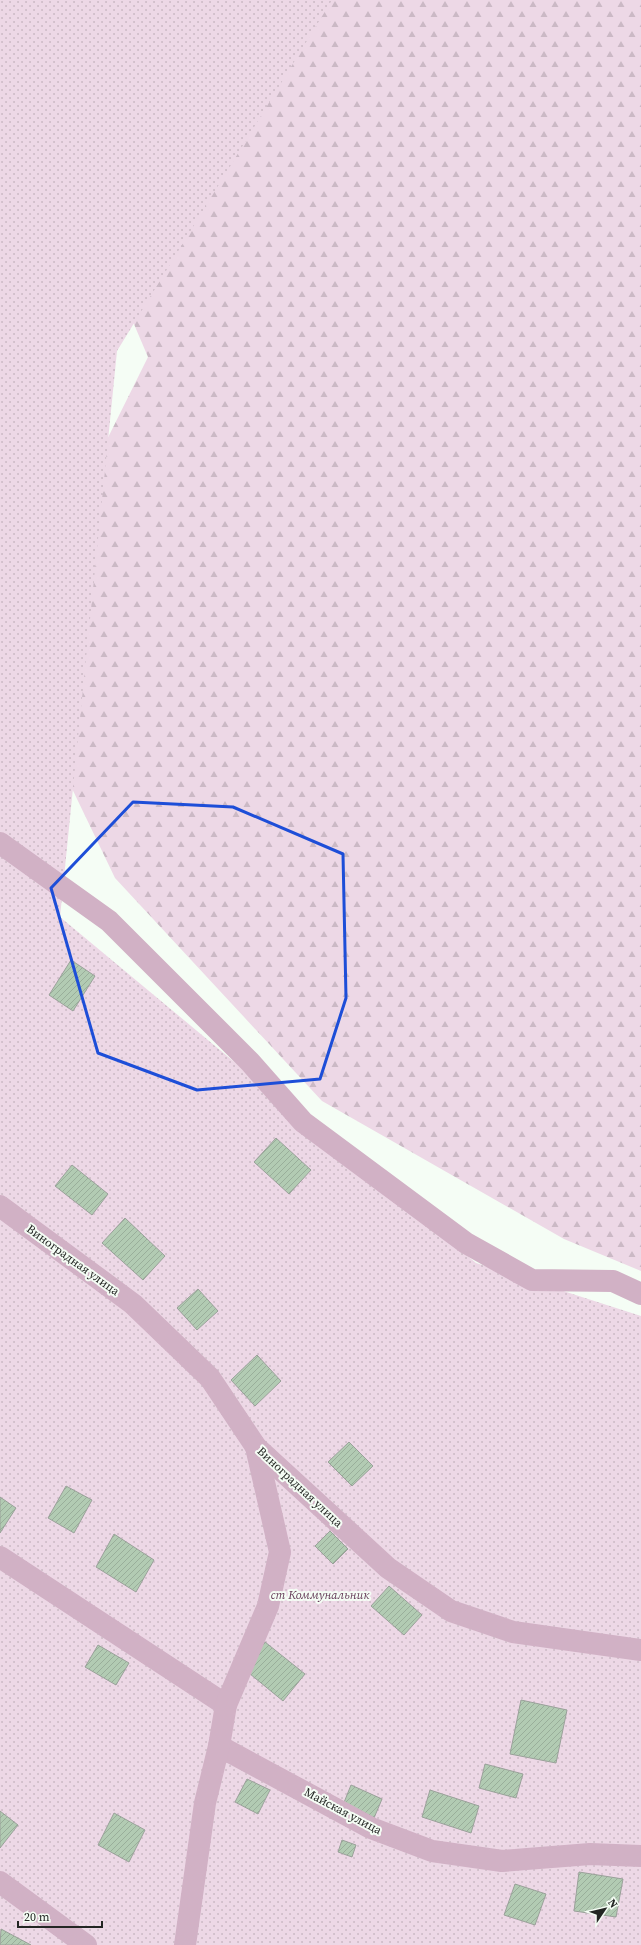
<svg xmlns="http://www.w3.org/2000/svg" width="641" height="1945" viewBox="0 0 641 1945" font-family="'Source Serif 4',serif">
  <style>
    .forest { fill: url(#forest-firs) }
    .garden { fill: url(#garden-dots) }
    .building { fill: url(#building-hatch); stroke: #9aa19a }
    .lines { fill: none; stroke-linecap: round; stroke-linejoin: round }
    .minor { stroke: #d1b1c5; stroke-width: 22 }
    .marked { fill: none; stroke: #1d4ed8; stroke-width: 3; stroke-linejoin: round }
    .labels { text-anchor: middle; stroke-width: 4; stroke-linejoin: round; paint-order: stroke }
    .street-label { font-size: 12px; fill: #232623; stroke: #f5fdf5 }
    .park-label { font-size: 12px; font-style: italic; fill: #633956; stroke: #f5fdf5 }
  </style>
  <defs>
    <pattern id="forest-firs" width="22" height="20" patternUnits="userSpaceOnUse"><rect width="22" height="20" fill="#edd8e6"/><path d="M5 1l3.5 6h-7zM16 11l3.5 6h-7z" fill="#cbb9c5"/></pattern>
    <pattern id="garden-dots" width="8" height="8" patternUnits="userSpaceOnUse"><rect width="8" height="8" fill="#edd8e6"/><path d="M2 2h.1M6 6h.1" fill="none" stroke="#cbb9c5" stroke-width="1.8" stroke-linecap="round"/></pattern>
    <pattern id="building-hatch" width="6" height="6" patternUnits="userSpaceOnUse"><rect width="6" height="6" fill="#b2cbb3"/><path d="M-1 1l2-2M0 6l6-6M5 7l2-2" fill="none" stroke="#99ae9a"/></pattern>
  </defs>
  <rect width="100%" height="100%" fill="#f5fdf5"/>
  <path class="forest" d="M268 0H641V1271L564 1239 322 1101 115 878 4 647 148 357 70 174Z"/>
  <path class="garden" d="M0 0H332L117 351 60 917 476 1263 641 1316V1945H0Z"/>
  <g class="building">
    <path d="M71 960 95 976 73 1011 49 995Z"/>
    <path d="M276 1138 311 1170 289 1194 254 1162Z"/>
    <path d="M72 1165 108 1194 92 1215 55 1186Z"/>
    <path d="M125 1218 165 1256 143 1280 102 1243Z"/>
    <path d="M198 1289 218 1311 197 1330 177 1308Z"/>
    <path d="M257 1355 281 1381 255 1406 231 1380Z"/>
    <path d="M349 1442 373 1466 352 1486 328 1462Z"/>
    <path d="M66 1486 92 1500 74 1533 48 1518Z"/>
    <path d="M0 1497 16 1508 0 1533Z"/>
    <path d="M330 1531 348 1549 333 1564 315 1546Z"/>
    <path d="M114 1534 154 1560 136 1592 96 1567Z"/>
    <path d="M389 1586 422 1615 404 1635 371 1606Z"/>
    <path d="M265 1642 305 1674 283 1701 244 1669Z"/>
    <path d="M98 1645 129 1663 116 1685 85 1667Z"/>
    <path d="M521 1700 567 1710 556 1763 510 1754Z"/>
    <path d="M485 1764 523 1774 516 1798 479 1788Z"/>
    <path d="M247 1779 270 1790 258 1814 235 1802Z"/>
    <path d="M351 1785 382 1799 374 1818 343 1805Z"/>
    <path d="M430 1790 479 1806 471 1833 422 1817Z"/>
    <path d="M0 1811 18 1825 0 1848Z"/>
    <path d="M114 1813 145 1830 129 1862 98 1845Z"/>
    <path d="M342 1840 356 1845 352 1857 338 1852Z"/>
    <path d="M579 1872 623 1879 616 1917 574 1911Z"/>
    <path d="M515 1884 546 1894 535 1925 504 1915Z"/>
    <path d="M1 1929 31 1945H0Z"/>
  </g>
  <g class="lines">
    <g class="minor">
      <path d="M0 843 109 921 250 1062 303 1122 466 1243 532 1280 613 1281 641 1294"/>
      <path d="M0 1206 133 1304 210 1378 256 1447 388 1568 451 1611 513 1632 641 1650"/>
      <path d="M0 1557 226 1705"/>
      <path d="M219 1746 371 1828 432 1851 502 1861 590 1854 641 1856"/>
      <path d="M0 1882 86 1945"/>
      <path d="M185 1945 205 1803 219 1746 226 1705 268 1606 280 1552 256 1447"/>
    </g>
  </g>
  <path class="marked" d="M133 802 233 807 343 854 346 998 320 1079 197 1090 98 1053 51 888Z"/>
  <g class="labels">
    <g class="street-label">
      <text transform="translate(73 1260) rotate(36)" y="4">Виноградная улица</text>
      <text transform="translate(300 1487) rotate(43)" y="4">Виноградная улица</text>
      <text transform="translate(343 1811) rotate(28)" y="4">Майская улица</text>
    </g>
    <g class="park-label">
      <text x="320" y="1599">ст Коммунальник</text>
    </g>
  </g>
  <g transform="translate(605 1909) rotate(55)" stroke="#f5fdf5" stroke-width="3" paint-order="stroke">
  <path d="M0-3L7 15L0 10L-7 15Z" fill="#232623"/>
  <text y="-6" font-size="11" font-weight="bold" text-anchor="middle" fill="#232623">N</text>
  </g>
  <path d="M18 1921v6h84v-6" fill="none" stroke="#232623" stroke-width="2"/>
  <text x="24" y="1921" font-size="12" fill="#232623" stroke="#f5fdf5" stroke-width="3" paint-order="stroke">20 m</text>
</svg>
